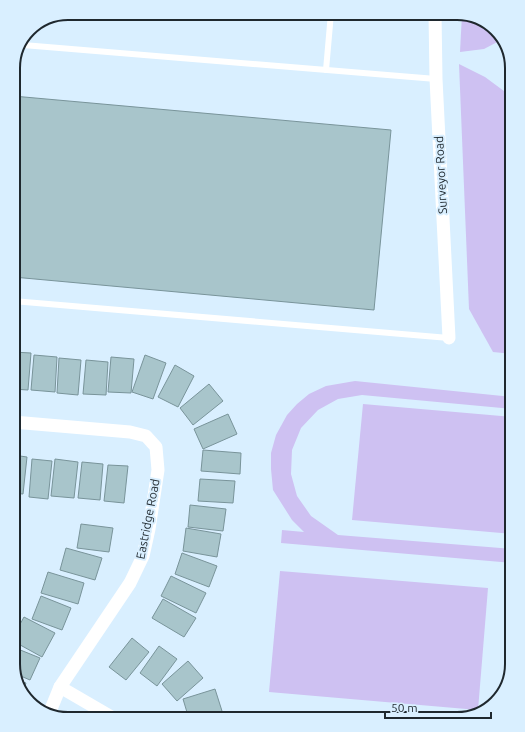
<svg xmlns="http://www.w3.org/2000/svg" width="525" height="732" viewBox="0 0 525 732" font-family="Ubuntu,sans-serif">
  <style>
    .green { fill: #cec1f2 }
    .building { fill: #a8c5cb; stroke: #79949a }
    .lines { fill: none; stroke-linecap: round; stroke-linejoin: round }
    .lane { stroke: #fff; stroke-width: 6 }
    .street { stroke: #fff; stroke-width: 13 }
    .labels { text-anchor: middle; stroke-width: 4; stroke-linejoin: round; paint-order: stroke }
    .street-label { font-size: 12px; fill: #1f282e; stroke: #d9efff }
    .rim { fill: none; stroke: #1f282e; stroke-width: 2 }
  </style>
  <rect width="100%" height="100%" fill="#d9efff"/>
  <g class="green">
    <path d="M462 14 484 21 503 39 484 49 460 52Z"/>
    <path d="M459 64 485 77 512 97V354L493 352 469 309Z"/>
    <path d="M355 381 512 397V409L362 395 338 399 318 410 301 428 292 450 291 474 297 496 311 516 338 535 512 549V563L281 543 282 530 304 532 292 520 273 490 271 469V453L276 435 287 415 297 404 309 394 326 386Z"/>
    <path d="M363 404 512 417V534L352 520Z"/>
    <path d="M280 571 488 588 478 710 269 692Z"/>
  </g>
  <g class="building">
    <path d="M13 96 391 130 374 310 13 277Z"/>
    <path d="M13 352 31 353 28 390 13 389Z"/>
    <path d="M34 355 57 357 55 392 31 390Z"/>
    <path d="M145 355 166 363 153 399 132 392Z"/>
    <path d="M111 357 134 359 131 393 108 392Z"/>
    <path d="M59 358 81 360 78 395 57 393Z"/>
    <path d="M86 360 108 362 106 395 83 394Z"/>
    <path d="M175 365 194 376 178 407 158 397Z"/>
    <path d="M209 384 223 401 193 425 180 408Z"/>
    <path d="M228 414 237 434 203 449 194 429Z"/>
    <path d="M203 450 241 453 240 474 201 471Z"/>
    <path d="M13 455 27 457 23 494 13 493Z"/>
    <path d="M32 459 52 461 48 499 29 497Z"/>
    <path d="M55 459 78 462 74 498 51 496Z"/>
    <path d="M82 462 103 464 100 500 78 498Z"/>
    <path d="M108 465 128 466 124 503 104 501Z"/>
    <path d="M200 479 235 481 233 503 198 501Z"/>
    <path d="M190 505 226 509 223 531 188 527Z"/>
    <path d="M81 524 113 528 109 552 77 548Z"/>
    <path d="M186 528 221 534 217 557 183 551Z"/>
    <path d="M66 548 102 558 95 580 60 570Z"/>
    <path d="M182 553 217 566 209 587 175 574Z"/>
    <path d="M48 572 84 583 78 604 41 593Z"/>
    <path d="M171 576 206 593 196 613 161 596Z"/>
    <path d="M41 596 71 608 62 630 32 619Z"/>
    <path d="M163 599 196 618 184 637 152 618Z"/>
    <path d="M24 617 55 633 42 657 13 641V637Z"/>
    <path d="M132 638 149 652 126 680 109 667Z"/>
    <path d="M159 646 177 659 157 686 140 673Z"/>
    <path d="M13 647 40 658 30 680 16 674 13 664Z"/>
    <path d="M188 661 203 678 177 701 162 684Z"/>
    <path d="M17 680 26 683 22 693 21 691Z"/>
    <path d="M215 689 222 711 195 719H189L183 699Z"/>
  </g>
  <g class="lines">
    <g class="lane">
      <path d="M23 45 436 79"/>
      <path d="M326 70 331 13"/>
      <path d="M13 301 449 338"/>
    </g>
    <g class="street">
      <path d="M435 13 436 79 449 338"/>
      <path d="M13 422 130 432 146 436 156 447 158 470 149 529 143 556 130 583 60 687 49 714"/>
      <path d="M60 687 115 719"/>
    </g>
  </g>
  <g class="labels">
    <g class="street-label">
      <text transform="translate(441 175) rotate(-93)" y="4">Surveyor Road</text>
      <text transform="translate(148 519) rotate(-79)" y="4">Eastridge Road</text>
    </g>
  </g>
  <path d="M0 0H525V732H0ZM68 20H457A48 48 0 0 1 505 68V664A48 48 0 0 1 457 712H68A48 48 0 0 1 20 664V68A48 48 0 0 1 68 20Z" fill="#d9efff" fill-rule="evenodd"/>
  <path class="rim" d="M68 20H457A48 48 0 0 1 505 68V664A48 48 0 0 1 457 712H68A48 48 0 0 1 20 664V68A48 48 0 0 1 68 20Z"/>
  <path d="M385 712v6h106v-6" fill="none" stroke="#1f282e" stroke-width="2"/>
  <text x="391" y="712" font-size="12" fill="#1f282e" stroke="#d9efff" stroke-width="3" paint-order="stroke">50 m</text>
</svg>
